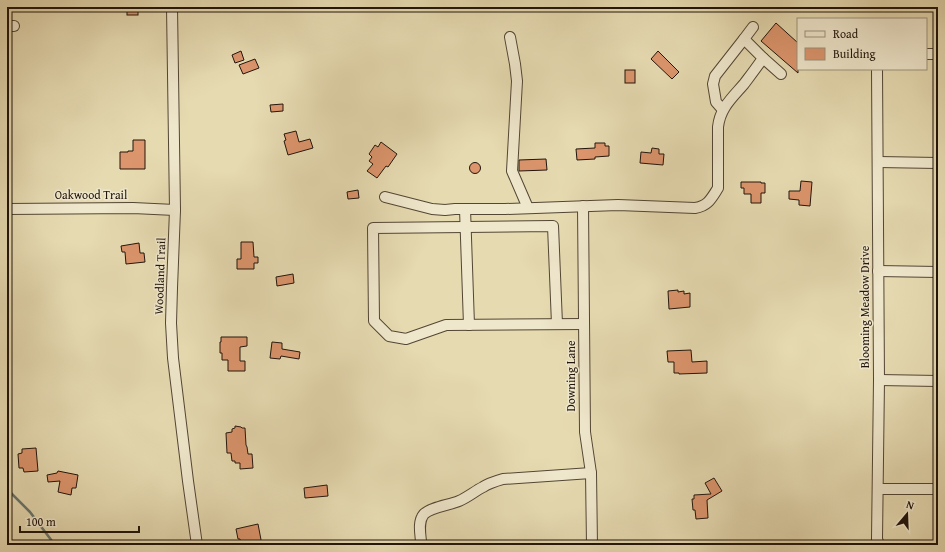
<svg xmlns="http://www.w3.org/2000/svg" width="945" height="552" viewBox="0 0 945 552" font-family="'Gentium Book Plus',serif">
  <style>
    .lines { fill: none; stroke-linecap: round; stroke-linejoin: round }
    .stream { stroke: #687770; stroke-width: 2.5 }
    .building { fill: #dc956d; stroke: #20140b }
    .minor-casing { stroke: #524634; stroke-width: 12 }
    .minor { stroke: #efe7cc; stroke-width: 10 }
    .labels { text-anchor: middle; stroke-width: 3; stroke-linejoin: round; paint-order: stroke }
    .street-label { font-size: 12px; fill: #20140b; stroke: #efe7cc }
  </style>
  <rect width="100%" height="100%" fill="#e6dab1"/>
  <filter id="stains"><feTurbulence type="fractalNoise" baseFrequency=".005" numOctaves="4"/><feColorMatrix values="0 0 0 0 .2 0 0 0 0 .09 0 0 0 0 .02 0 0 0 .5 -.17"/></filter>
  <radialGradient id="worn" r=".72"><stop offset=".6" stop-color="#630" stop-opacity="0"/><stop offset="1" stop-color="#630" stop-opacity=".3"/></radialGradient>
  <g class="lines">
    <path class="stream" d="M7 489 30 512 55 545"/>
  </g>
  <g class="building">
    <rect x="127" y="7" width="11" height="8"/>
    <path d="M776 23 798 43V73L761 41Z"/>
    <path d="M241 51 244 60 235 63 232 55Z"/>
    <path d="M658 51 679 72 672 79 651 59Z"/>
    <path d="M255 59 259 68 243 74 239 65Z"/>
    <rect x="625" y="70" width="10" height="13"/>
    <path d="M283 104V111L271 112 270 105Z"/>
    <path d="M296 131 299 142 310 139 313 148 288 155 284 141 286 140 284 134Z"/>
    <path d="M133 140H145V169H120V152H128V151H133Z"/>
    <path d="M381 142 397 154 388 167 386 166 377 178 367 171 373 164 369 161 372 157 369 154 375 145 378 147Z"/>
    <path d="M595 143H605V146H609V156L595 157V159L577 160 576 149 595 148Z"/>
    <path d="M652 148 659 149V154H664L663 165 640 163 641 152 651 153Z"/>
    <path d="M546 159 547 170 519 171V160Z"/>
    <circle cx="475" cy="168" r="5.5"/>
    <path d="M801 181 812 182 810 206 799 205V200L789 199V191H800Z"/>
    <path d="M741 182H761V183H765V193H761V203H751V194H744V188H741Z"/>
    <path d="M358 190 359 198 348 199 347 192Z"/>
    <path d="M241 242H253L254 257H258V263H254V269H237V259H241Z"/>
    <path d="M139 243 140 253H144L145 262 126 264 125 252H122L121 246Z"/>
    <path d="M293 274 294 283 277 286 276 277Z"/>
    <path d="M678 290V292L684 291V294L690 293V307L669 309 668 291Z"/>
    <path d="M221 337H247V346L240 347V361H245V371H228V360H222V353H220V342H221Z"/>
    <path d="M272 342 282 343V349L300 352 299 359 281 356 280 359 270 358Z"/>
    <path d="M691 350 692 362 707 361V373L679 374V373H674V362H668L667 351Z"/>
    <path d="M235 426 241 427 242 428H245L246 445 247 447 248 454H252L253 468 240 469V463H235V461H232L231 453H227L226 433 232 432V429L235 428Z"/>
    <path d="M36 448 38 471 24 472 23 468H19L18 454 22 453V449Z"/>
    <path d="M58 471 78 475 76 488H72L71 495 58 492 60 481 48 482 47 475 57 473Z"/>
    <path d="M714 478 722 491 707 500 708 518 696 519 695 510H693L692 499H694V495L711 494 705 483Z"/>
    <path d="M327 485 328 496 305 498 304 488Z"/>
    <path d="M258 524 262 545H241L240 539H238L236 529Z"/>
  </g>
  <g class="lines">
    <g class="minor-casing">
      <g id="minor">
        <path d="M172 7 175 210 172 288 171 323 173 358 188 481 197 545"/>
        <path d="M7 26H14"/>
        <path d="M510 37 515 64 517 81 512 171 528 208"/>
        <path d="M744 39 753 27"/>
        <path d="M926 54H938"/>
        <path d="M763 58 781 74"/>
        <path d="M877 69 879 380 877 539 879 545"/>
        <path d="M878 162 938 163"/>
        <path d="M385 197 432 209 445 210 455 209H505L618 205 695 208C708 206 711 199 718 188V127C720 108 732 98 744 84 750 76 757 67 763 58L744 39 715 76 713 84 716 102 723 110"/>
        <path d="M583 206 585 432 591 473 592 545"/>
        <path d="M7 209 133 208 175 210"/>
        <path d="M465 209 469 325"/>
        <path d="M878 271 938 272"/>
        <path d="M557 324 553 226 465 227 373 228 374 321 389 336 406 339 446 325 584 324"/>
        <path d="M879 380 938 381"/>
        <path d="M878 489H938"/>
        <path d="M421 541C420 532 418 521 424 514 431 507 450 505 459 501 468 497 475 491 483 487 489 483 496 481 503 479L591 473"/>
      </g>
    </g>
    <use href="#minor" class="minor"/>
  </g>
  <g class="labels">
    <g class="street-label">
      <text x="91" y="199">Oakwood Trail</text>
      <text transform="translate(160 276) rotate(-88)" y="4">Woodland Trail</text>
      <text transform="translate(865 307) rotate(-90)" y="4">Blooming Meadow Drive</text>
      <text transform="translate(571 376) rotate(-90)" y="4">Downing Lane</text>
    </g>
  </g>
  <rect width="945" height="552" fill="none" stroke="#e6dab1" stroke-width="24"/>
  <rect x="8" y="8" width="929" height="536" fill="none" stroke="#20140b" stroke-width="2"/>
  <rect x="12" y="12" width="921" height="528" fill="none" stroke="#20140b"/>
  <rect x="797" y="18" width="130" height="52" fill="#efe7cc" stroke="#9c937f"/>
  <rect x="805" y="31" width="20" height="6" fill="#efe7cc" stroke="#9c937f"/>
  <text x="833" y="38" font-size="12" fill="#20140b">Road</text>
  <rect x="805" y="48" width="20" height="12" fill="#dc956d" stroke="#9c937f"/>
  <text x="833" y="58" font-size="12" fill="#20140b">Building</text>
  <g transform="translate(907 514) rotate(19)" stroke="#efe7cc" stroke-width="3" paint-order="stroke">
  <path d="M0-3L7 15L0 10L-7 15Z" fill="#20140b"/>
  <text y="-6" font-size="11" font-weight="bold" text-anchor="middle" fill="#20140b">N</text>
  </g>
  <path d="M20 526v6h119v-6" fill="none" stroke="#20140b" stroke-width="2"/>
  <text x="26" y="526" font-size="12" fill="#20140b" stroke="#efe7cc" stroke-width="3" paint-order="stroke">100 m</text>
  <rect width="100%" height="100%" filter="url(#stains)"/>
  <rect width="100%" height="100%" fill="url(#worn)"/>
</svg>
